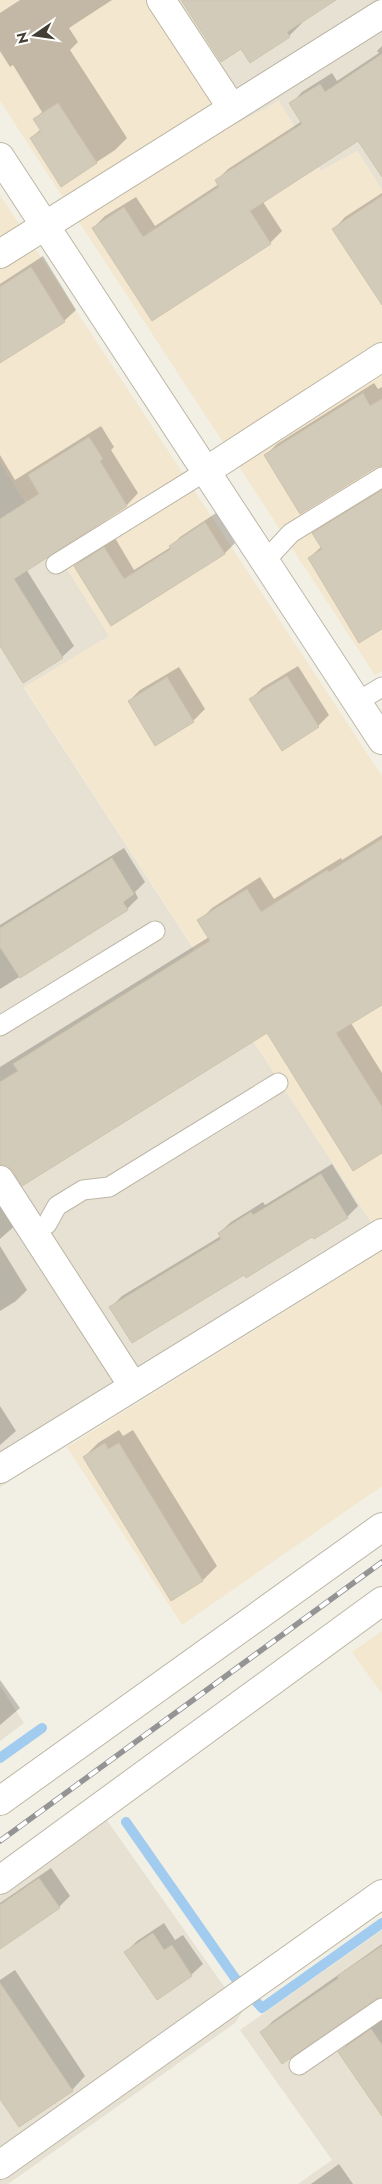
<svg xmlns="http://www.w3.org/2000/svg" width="382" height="2184" viewBox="0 0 382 2184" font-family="Jost,sans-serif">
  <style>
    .residential { fill: #e6e1d2 }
    .commercial { fill: #f4e7cf }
    .shadow { fill: #0003 }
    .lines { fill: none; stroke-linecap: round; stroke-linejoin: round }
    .stream { stroke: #a1cbef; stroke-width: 10 }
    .building { fill: #d3cbba; stroke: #cec3ad }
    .service-casing { stroke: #bdb7a7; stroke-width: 21 }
    .minor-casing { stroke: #bdb7a7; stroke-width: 30 }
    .tertiary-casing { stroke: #bdb7a7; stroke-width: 30 }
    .service { stroke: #fff; stroke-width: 19 }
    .minor { stroke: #fff; stroke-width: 28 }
    .tertiary { stroke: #fff; stroke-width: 28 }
    .rail-casing { stroke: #949494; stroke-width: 5.5 }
    .rail { stroke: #fff; stroke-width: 4; stroke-dasharray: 11; stroke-linecap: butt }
  </style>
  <rect width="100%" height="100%" fill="#f2efe4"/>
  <g class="residential">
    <path d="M151 0H382V190L357 151 321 171 279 101 232 127Z"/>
    <path d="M0 462 109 636 24 688 382 1239V1251L0 1487Z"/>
    <path d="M0 1686 24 1723 0 1741Z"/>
    <path d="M106 1819 242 2012 235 2023 8 2184H0V1896Z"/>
    <path d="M382 1930V2184H298L332 2160 240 2030Z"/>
  </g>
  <g class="commercial">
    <path d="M0 0H151L232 126 279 101 321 171 357 151 382 190V671L375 675 0 101Z"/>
    <path d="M0 195 382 776V1239L24 687 109 636 0 462Z"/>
    <path d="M382 1251V1486L182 1625 67 1447Z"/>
    <path d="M382 1631V1694L352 1652Z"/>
  </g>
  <g class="shadow">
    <path d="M20 0H112L69 28 78 42 70 50 127 138 115 150 62 185 31 138 41 129 35 119 42 112 13 65 10 67 0 51V13Z"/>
    <path d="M182 0H332L301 22 302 23 289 36 250 62 241 48Z"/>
    <path d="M382 46V175L359 139 263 202 282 231 270 243 153 319 93 228 105 216 136 197 155 226 219 184 217 180 228 169 302 121 291 104 302 92 332 73 337 81 379 53 377 51Z"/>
    <path d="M382 193V303L334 229 345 217Z"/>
    <path d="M43 256 76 310 64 321 0 349V284Z"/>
    <path d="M374 383 378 389 382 387V466L266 455 277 444Z"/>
    <path d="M101 426 114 447 111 450 138 493 127 505 26 569 74 646 62 657 0 644V455L15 480Z"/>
    <path d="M382 487V628L309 558 322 546 314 533 325 522Z"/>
    <path d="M216 513 235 543 225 553 111 624 75 566 85 557 115 538 134 570 171 547 180 537Z"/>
    <path d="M298 666 329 715 318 726 251 699 262 688Z"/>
    <path d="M179 667 205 709 193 721 155 744 129 701 140 690Z"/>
    <path d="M382 835V1004L351 1023 382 1073V1152L267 1031 0 1131V1067L209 937 199 921 212 908 260 877 274 899 341 858 342 860Z"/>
    <path d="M124 848 145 882 135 892 138 898 127 909 0 989V925Z"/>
    <path d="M332 1164 358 1206 347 1217 244 1274 111 1307 122 1296 221 1236 219 1233 231 1222 263 1202 265 1205Z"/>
    <path d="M0 1204 18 1223 0 1239Z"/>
    <path d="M0 1246 27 1290 16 1301 0 1311Z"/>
    <path d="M0 1406 16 1431 0 1445Z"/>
    <path d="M119 1430 123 1436 133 1430 217 1566 203 1580 172 1599 84 1457 98 1443Z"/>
    <path d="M0 1680 20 1708 0 1725Z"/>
    <path d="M51 1868 70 1896 59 1907 0 1948V1903Z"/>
    <path d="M164 1923 175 1940 183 1935 203 1964 191 1975 157 1998 126 1952 137 1941Z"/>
    <path d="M382 1944V1996L262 2032 273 2021Z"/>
    <path d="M15 1970 85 2076 72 2090 0 2097V1980Z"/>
    <path d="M382 2019V2082L340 2052 351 2040Z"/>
    <path d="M339 2164 353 2184H311Z"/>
  </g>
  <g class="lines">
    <g class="stream">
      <path d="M0 1758 42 1728"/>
      <path d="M126 1822 235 1978 262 2008 382 1923"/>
    </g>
  </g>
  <g class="building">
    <path d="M181 0H336L287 32 290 37 250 63 241 49 221 62Z"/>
    <path d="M382 54V177L358 141 250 211 271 244 152 321 92 228 124 207 143 237 219 187 215 180 302 124 289 103 320 84 325 92Z"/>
    <path d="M58 103 97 163 61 187 30 138 41 131 33 119Z"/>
    <path d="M382 196V305L332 229Z"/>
    <path d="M31 267 65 322 0 363V287Z"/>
    <path d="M363 393 370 406 382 399V466L376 467 300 514 264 455Z"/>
    <path d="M89 437 103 459 100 461 127 506 14 579 63 658 23 683 0 646V519L39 494 28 475Z"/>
    <path d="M382 490V629L359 643 308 558 322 549 312 533Z"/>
    <path d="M205 522 225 554 111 626 74 566 104 547 124 579 171 549 169 546Z"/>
    <path d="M287 676 319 727 282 751 249 699Z"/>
    <path d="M167 677 194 722 155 746 128 701Z"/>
    <path d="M382 839V1005L336 1033 382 1107V1153L353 1171 267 1033 22 1186 13 1171 8 1166 0 1164V1082L18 1071 13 1064 210 941 197 920 247 889 261 912 327 870 329 872Z"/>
    <path d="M112 858 134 894 123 902 128 910 20 978 0 947V928Z"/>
    <path d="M321 1174 348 1218 314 1239 312 1237 246 1278 244 1275 132 1343 109 1307 221 1239 218 1233 251 1212 253 1215Z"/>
    <path d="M105 1443 108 1449 119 1443 203 1581 171 1601 83 1457Z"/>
    <path d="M39 1878 60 1908 0 1949V1905Z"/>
    <path d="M153 1933 164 1950 172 1945 192 1976 157 2000 124 1952Z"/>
    <path d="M382 1946V1997L376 1999 282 2064 260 2032 339 1978 337 1976Z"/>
    <path d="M0 1983 73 2091 19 2127 0 2099Z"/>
    <path d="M371 2029 382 2045V2116L338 2052Z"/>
  </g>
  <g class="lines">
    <g class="service-casing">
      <g id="service">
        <path d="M265 561 291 533 382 477"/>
        <path d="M56 564 206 471"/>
        <path d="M357 702 382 687"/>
        <path d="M0 1026 155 931"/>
        <path d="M34 1233 47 1224 57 1206 83 1190 109 1187 278 1083"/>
        <path d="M299 2065 382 2008"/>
      </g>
    </g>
    <g class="minor-casing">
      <g id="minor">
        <path d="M161 0 232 108"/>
        <path d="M0 254 382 14"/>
        <path d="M206 471 382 357"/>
        <path d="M0 1180 133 1386"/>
        <path d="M0 1469 382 1233"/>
        <path d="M0 1801 382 1527"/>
        <path d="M0 1880 382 1601"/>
        <path d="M0 2165 382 1894"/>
      </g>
    </g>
    <g class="tertiary-casing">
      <path id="tertiary" d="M0 157 382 740"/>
    </g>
    <use href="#service" class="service"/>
    <use href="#minor" class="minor"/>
    <use href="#tertiary" class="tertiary"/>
    <g class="rail-casing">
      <path id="rail" d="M0 1841 382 1562"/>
    </g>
    <use href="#rail" class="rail"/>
  </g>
  <g transform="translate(35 35) rotate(257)" stroke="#ffffff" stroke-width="4" paint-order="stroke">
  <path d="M0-4L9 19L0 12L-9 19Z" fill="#443f34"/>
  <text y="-8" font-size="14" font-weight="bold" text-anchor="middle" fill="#443f34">N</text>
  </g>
</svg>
